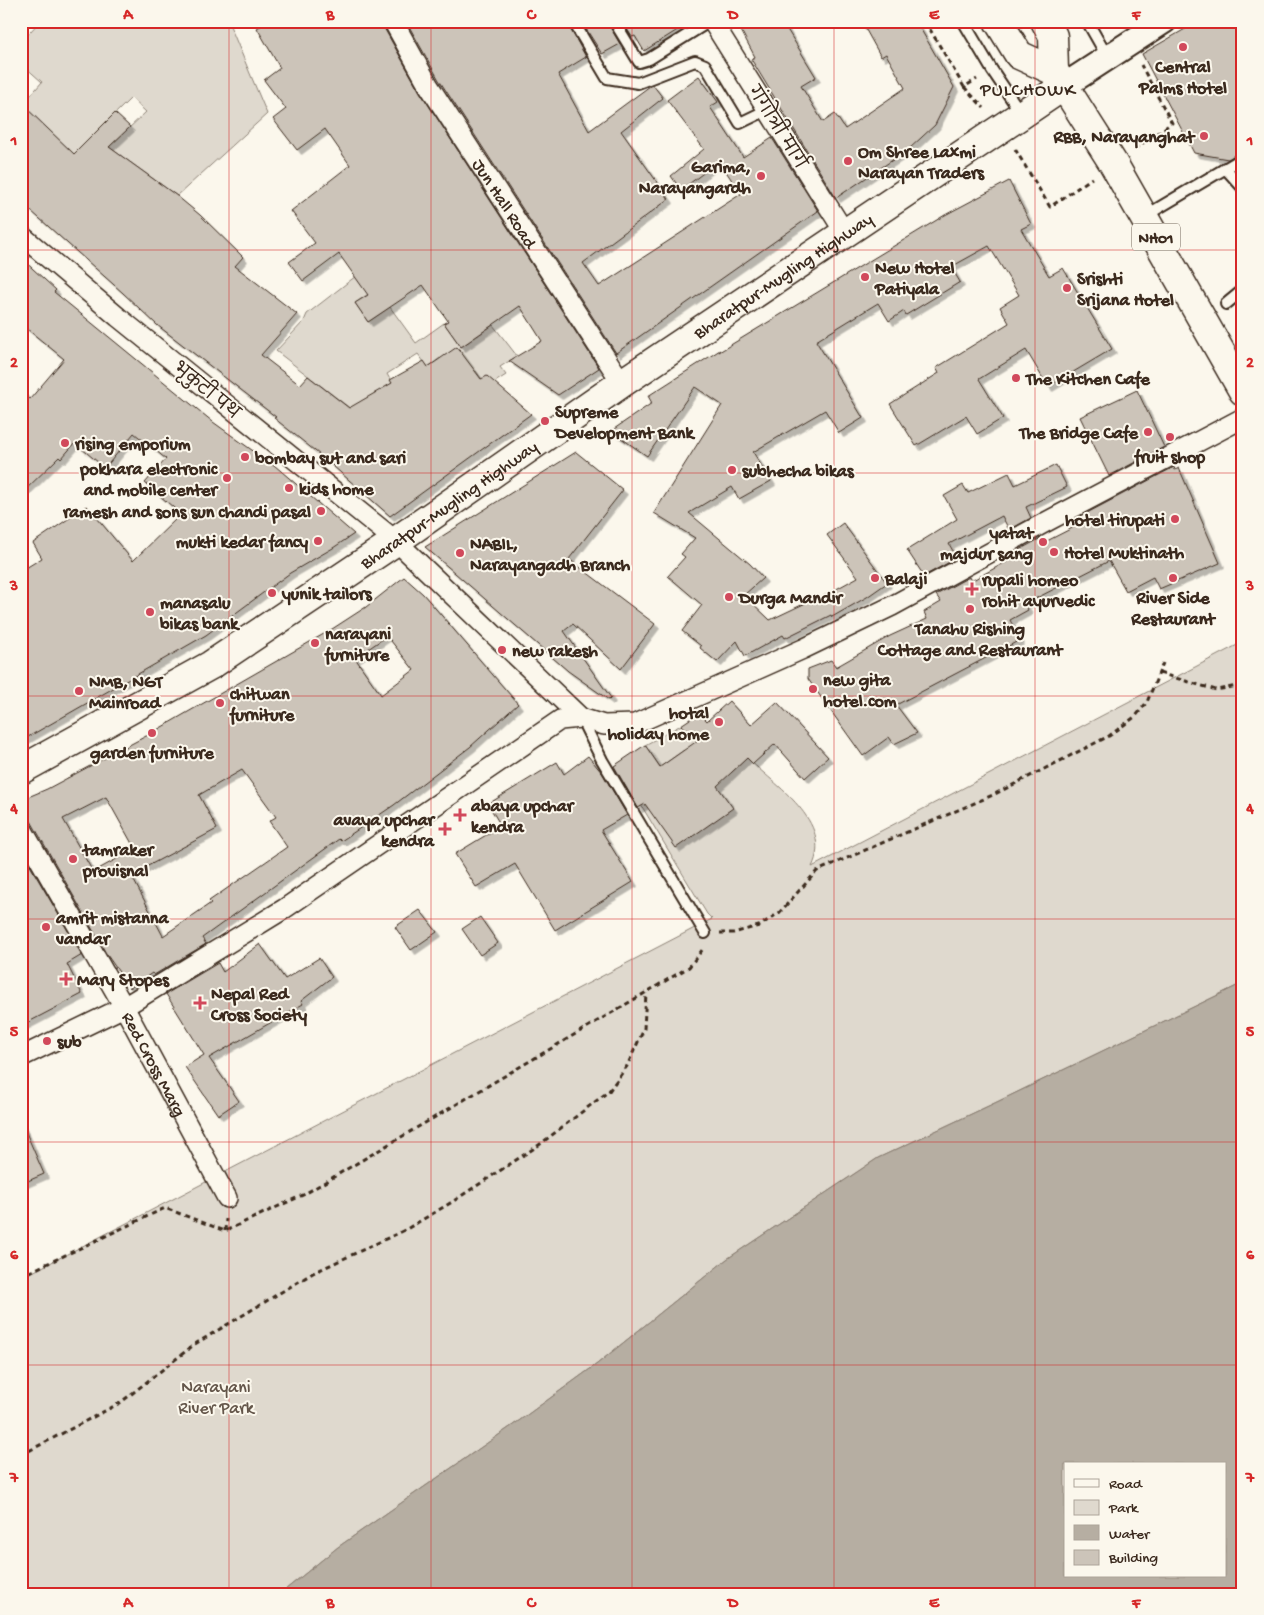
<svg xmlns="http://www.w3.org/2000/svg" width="1264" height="1615" viewBox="0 0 1264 1615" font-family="'Gochi Hand','Playpen Sans Deva',sans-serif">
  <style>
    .green { fill: #dfd9ce; stroke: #8d8276 }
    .water { fill: #b6aea2; stroke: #85796d; fill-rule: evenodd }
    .building { fill: #ccc4b9; stroke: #3b2a1e; fill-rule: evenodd; filter: url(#shadow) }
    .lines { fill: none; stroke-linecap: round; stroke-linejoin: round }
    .service-casing { stroke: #3b2a1e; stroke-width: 14 }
    .minor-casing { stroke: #3b2a1e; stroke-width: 22 }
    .tertiary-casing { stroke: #3b2a1e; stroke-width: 28 }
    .secondary-casing { stroke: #3b2a1e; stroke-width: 31 }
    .trunk-casing { stroke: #3b2a1e; stroke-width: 31 }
    .path { stroke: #3b2a1e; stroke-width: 3; stroke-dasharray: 5 4; stroke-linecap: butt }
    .service { stroke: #fbf7ec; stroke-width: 10 }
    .minor { stroke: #fbf7ec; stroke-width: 19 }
    .tertiary { stroke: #fbf7ec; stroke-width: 24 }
    .secondary { stroke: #fbf7ec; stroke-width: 28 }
    .trunk { stroke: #fbf7ec; stroke-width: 28 }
    .grid { fill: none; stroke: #d62828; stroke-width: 1; stroke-opacity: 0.55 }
    .poi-dot { fill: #d1495b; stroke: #fbf7ec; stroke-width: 2 }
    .labels { text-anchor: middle; stroke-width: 4; stroke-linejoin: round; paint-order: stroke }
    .shield { fill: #fbf7ec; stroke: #75685c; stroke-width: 1 }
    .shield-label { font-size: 16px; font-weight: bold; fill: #3b2a1e }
    .poi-label { font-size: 18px; font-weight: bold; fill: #3b2a1e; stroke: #fbf7ec; text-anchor: start }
    .street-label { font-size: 18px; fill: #3b2a1e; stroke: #fbf7ec }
    .park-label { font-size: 18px; fill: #64564a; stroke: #fbf7ec }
    .neighbourhood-label { font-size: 19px; letter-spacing: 1px; fill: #3b2a1e; stroke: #fbf7ec }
    .neatline { fill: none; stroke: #d62828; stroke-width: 2 }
    .grid-label { font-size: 16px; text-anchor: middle; font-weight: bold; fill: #d62828 }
  </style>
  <defs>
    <filter id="shadow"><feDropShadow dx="4.5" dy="4.5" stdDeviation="0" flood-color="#0004"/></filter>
  </defs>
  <rect width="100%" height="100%" fill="#fbf7ec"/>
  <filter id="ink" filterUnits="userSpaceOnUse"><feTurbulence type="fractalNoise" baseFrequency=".02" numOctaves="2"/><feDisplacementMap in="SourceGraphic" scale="10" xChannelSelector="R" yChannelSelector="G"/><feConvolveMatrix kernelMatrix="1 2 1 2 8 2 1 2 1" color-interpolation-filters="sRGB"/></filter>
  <g filter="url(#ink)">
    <g class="green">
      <path d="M40 21H228L267 114 177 196 109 147 146 112 131 98 49 179 22 105 42 82 23 65 21 66V42Z"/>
      <path d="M408 267 355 303 368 322 390 307 416 343 444 323 461 347 493 325 517 356 500 367 506 375 487 387 476 371 472 373 443 362 440 358 428 367 418 354 387 374 392 383 360 416 276 351 304 321 307 314 356 276Z"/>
      <path d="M1243 642V983L999 1101 878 1158 727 1259 597 1364 516 1423 338 1547 280 1594H21V1278L712 919 707 914 641 805 684 750 660 767 645 745 681 725 731 773 747 758C775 785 834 822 812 867Z"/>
    </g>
    <path class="water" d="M1243 983V1594H280L338 1547 516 1423 597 1364 727 1259 878 1158 999 1101ZM1065 1464H1225V1576H1065Z"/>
    <g class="building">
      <path d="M269 21H382L383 26 420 92 599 368 558 395 509 361 542 341 520 306 461 347 444 323 448 321 423 285 368 322 355 303 368 295 339 254 303 281 289 262 315 243 291 211 350 165 325 129 297 150 273 119 286 109 264 80 280 68 257 28Z"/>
      <path d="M406 21H566L586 57 558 74 589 131 650 86 653 85 663 98 621 131 669 199 583 263 599 286 741 194 719 161 681 190 671 176 704 149 667 100 699 76 718 102 710 107 743 157 772 138 818 211 616 353 439 80Z"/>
      <path d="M581 21H607L620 44 602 54Z"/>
      <path d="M622 21H692L644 51 635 36 632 37Z"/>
      <path d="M736 21H782L816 77 801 86 823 122 835 114 845 129 905 88 886 54 881 57 861 21H916L954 87 935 125 909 149 836 198 751 59 755 57Z"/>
      <path d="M1199 21H1243V150L1228 159 1194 153 1142 54Z"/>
      <path d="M21 103 74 154 115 113 130 127 109 147 177 196 200 215 243 257 235 266 297 314 261 355 300 385 308 376 349 408 392 383 390 380 424 361 428 367 457 347 481 379 487 376 531 414 390 516 325 459 274 418 276 417 157 325 123 293 21 202Z"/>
      <path d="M1009 181 1031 224 1021 229 1049 276 1063 268 1112 349 1048 387 1026 350 979 379 1003 418 977 434 966 416 916 446 890 404 939 373 936 368 1009 323 1000 307 1019 295 989 246 951 267 960 282 906 315 904 311 889 321 878 303 816 341 863 418 839 433 825 410 753 452 771 481 739 499 732 487 689 513 750 564 763 578 744 595 770 620 812 600 813 602 858 577 827 535 843 523 887 583 867 597 832 617 831 615 785 638 783 635 745 656 737 641 717 662 700 648 701 646 682 631 702 605 668 576 685 557 681 554 695 538 654 513 722 405 695 387 647 456 611 431 652 403 648 396 720 350 719 352 945 215Z"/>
      <path d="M21 258 56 290 54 292 213 422 274 466V465L354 534 333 548 290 573 206 635 21 741V571L42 558 33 543 87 506 133 561 181 514 145 483 166 459 134 433 105 468 75 443 61 459 59 457 21 494V391L30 399 64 359 21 324Z"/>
      <path d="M1137 390 1164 447 1109 476 1080 417Z"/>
      <path d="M576 452 623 490 569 559 655 624 621 669 573 624 564 631 611 698 609 700 568 671 425 547Z"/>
      <path d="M1056 465 1067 487 1026 507 1031 518 1009 530 1002 516 949 544 957 558 924 576 907 550 957 519 944 496 963 485 968 493 1009 473 1015 485Z"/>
      <path d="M1174 467 1175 470 1179 468 1220 563 1159 589 1153 577 1126 591 1109 561 1025 604 1028 610 1010 620 1020 640 896 705 917 733 894 744 889 737 863 756 808 679V669L831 660 836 667 890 636 927 619 924 612 941 602 936 595 969 577 971 581 1021 554 1019 550 1041 538 1043 543 1088 520 1085 514Z"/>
      <path d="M404 577 423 594 518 704 470 747 394 805 341 841 339 839 202 938 206 944 154 975 152 973 130 988 107 955 31 821 27 818 21 816V800L47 789 148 735 329 631 366 607ZM387 636 414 670 381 695 355 658ZM242 770 276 817 269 821 287 847 209 901 211 903 163 936 131 875 217 829 199 795ZM106 797 135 849 93 872 63 819Z"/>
      <path d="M729 701 751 725 777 702 828 757 805 778 775 744 753 764 747 758 717 786 733 808 676 848 645 804 638 808 614 766 645 745 660 767 697 741 681 725 699 713 707 721Z"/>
      <path d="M588 756 603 774 627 815 601 830 633 882 555 930 515 864 476 887 455 854 501 826 488 804 557 762 564 774Z"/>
      <path d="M21 850 82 955 67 964 82 994 21 1026Z"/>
      <path d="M420 910 437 932 411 950 395 927Z"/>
      <path d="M480 917 498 943 480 955 462 929Z"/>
      <path d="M260 944 285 979 319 958 332 977 301 1001 303 1004 209 1058 239 1101 218 1115 185 1067 204 1055 166 994 218 963 223 972Z"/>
      <path d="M21 1121 44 1174 21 1184Z"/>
    </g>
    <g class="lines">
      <g class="service-casing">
        <g id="service">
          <path d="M573 21 607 78 638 83 695 61 705 65 740 123 767 110"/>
          <path d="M614 21 639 62 649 59 710 21"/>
          <path d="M963 21 992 70 1021 113"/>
          <path d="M1087 21 1108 58"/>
          <path d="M1225 168 1243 188"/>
          <path d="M1145 216 1243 158"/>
          <path d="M1226 304 1243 290"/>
          <path d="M581 718 602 760 705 933"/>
        </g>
      </g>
      <g class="minor-casing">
        <g id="minor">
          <path id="s1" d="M393 21 429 86 622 383"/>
          <path d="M712 21 845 233"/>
          <path d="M21 235 118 317 396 541 581 718"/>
          <path id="s2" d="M21 827 124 1007 227 1198"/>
          <path d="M21 1057 124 1007 284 909 560 720 581 718 604 725 635 724 803 649 892 606 1046 522 1243 418"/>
        </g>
      </g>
      <g class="tertiary-casing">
        <path id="tertiary" d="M1064 86 1164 21"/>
      </g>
      <g class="secondary-casing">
        <g id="secondary">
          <path id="s3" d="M21 770 211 665 396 541 622 383 1064 86"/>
        </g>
      </g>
      <g class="trunk-casing">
        <g id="trunk">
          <path d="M998 21 1019 55 1054 71 1064 86 1113 163 1243 391"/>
          <path d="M1045 21 1053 36 1054 71"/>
        </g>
      </g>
      <g class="path">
        <path d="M925 21 964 87 977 79"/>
        <path d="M964 87 984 108"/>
        <path d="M1015 149 1050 207 1092 178"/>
        <path d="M1134 149 1172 123 1141 65"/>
        <path d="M1159 673 1216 690 1243 685"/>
        <path d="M720 933H733L759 926 779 913 817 871 993 795 1109 736 1136 716 1147 702 1163 663"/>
        <path d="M225 1231 226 1219"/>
        <path d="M21 1276 165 1208 225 1231 303 1195 689 967 703 949"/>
        <path d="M21 1455 120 1403 195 1344 313 1273 405 1230 452 1202 539 1145 609 1091 627 1066 644 1029 646 993"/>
      </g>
      <use href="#service" class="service"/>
      <use href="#minor" class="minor"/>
      <use href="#tertiary" class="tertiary"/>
      <use href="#secondary" class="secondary"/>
      <use href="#trunk" class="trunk"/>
    </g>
  </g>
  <path class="grid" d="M229 21V1594M431 21V1594M632 21V1594M834 21V1594M1035 21V1594M21 250H1243M21 473H1243M21 696H1243M21 919H1243M21 1142H1243M21 1365H1243"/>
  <g class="poi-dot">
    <circle cx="1183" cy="47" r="5"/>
    <circle cx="1204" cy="136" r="5"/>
    <circle cx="848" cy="161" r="5"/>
    <circle cx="761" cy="176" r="5"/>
    <circle cx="865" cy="277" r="5"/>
    <circle cx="1067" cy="288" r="5"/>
    <circle cx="1016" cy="378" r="5"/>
    <circle cx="545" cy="421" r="5"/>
    <circle cx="1148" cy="432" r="5"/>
    <circle cx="1170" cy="437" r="5"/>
    <circle cx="65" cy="443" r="5"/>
    <circle cx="245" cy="457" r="5"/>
    <circle cx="732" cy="470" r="5"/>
    <circle cx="227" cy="478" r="5"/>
    <circle cx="289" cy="488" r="5"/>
    <circle cx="321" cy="511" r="5"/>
    <circle cx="1175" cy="519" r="5"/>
    <circle cx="318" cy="541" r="5"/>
    <circle cx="1043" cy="542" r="5"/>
    <circle cx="1054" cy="552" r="5"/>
    <circle cx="460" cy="553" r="5"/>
    <circle cx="875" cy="578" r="5"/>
    <circle cx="1173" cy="578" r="5"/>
    <path d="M969.5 581.5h5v5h5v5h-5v5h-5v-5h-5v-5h5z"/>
    <circle cx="272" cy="593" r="5"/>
    <circle cx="729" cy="597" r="5"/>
    <circle cx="970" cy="609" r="5"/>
    <circle cx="150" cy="612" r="5"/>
    <circle cx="315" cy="643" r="5"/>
    <circle cx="502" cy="650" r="5"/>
    <circle cx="813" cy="689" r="5"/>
    <circle cx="79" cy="691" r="5"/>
    <circle cx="220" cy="703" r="5"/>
    <circle cx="719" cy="722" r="5"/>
    <circle cx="152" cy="733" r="5"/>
    <path d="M457.5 807.5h5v5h5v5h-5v5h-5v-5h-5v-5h5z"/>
    <path d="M442.5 821.5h5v5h5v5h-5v5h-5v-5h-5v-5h5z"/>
    <circle cx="73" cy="859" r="5"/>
    <circle cx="46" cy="927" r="5"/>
    <path d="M63.5 971.5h5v5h5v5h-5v5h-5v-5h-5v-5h5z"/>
    <path d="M197.5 995.5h5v5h5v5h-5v5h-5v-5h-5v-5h5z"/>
    <circle cx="47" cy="1041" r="5"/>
  </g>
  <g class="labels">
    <rect class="shield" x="1132" y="223.5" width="48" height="27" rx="4"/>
    <g class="shield-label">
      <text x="1156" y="243">NH01</text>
    </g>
    <g class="poi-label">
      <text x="1183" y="72" text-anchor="middle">Central<tspan x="1183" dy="21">Palms Hotel</tspan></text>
      <text x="1194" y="142" text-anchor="end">RBB, Narayanghat</text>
      <text x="858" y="157">Om Shree Laxmi<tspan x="858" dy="21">Narayan Traders</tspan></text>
      <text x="751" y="172" text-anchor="end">Garima,<tspan x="751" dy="21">Narayangardh</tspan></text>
      <text x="875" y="273">New Hotel<tspan x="875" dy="21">Patiyala</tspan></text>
      <text x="1077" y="284">Srishti<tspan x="1077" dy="21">Srijana Hotel</tspan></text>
      <text x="1026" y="384">The Kitchen Cafe</text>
      <text x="555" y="417">Supreme<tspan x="555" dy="21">Development Bank</tspan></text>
      <text x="1138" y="438" text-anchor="end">The Bridge Cafe</text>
      <text x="75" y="449">rising emporium</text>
      <text x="1170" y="462" text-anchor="middle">fruit shop</text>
      <text x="255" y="463">bombay sut and sari</text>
      <text x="217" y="474" text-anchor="end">pokhara electronic<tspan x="217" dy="21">and mobile center</tspan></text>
      <text x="742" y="476">subhecha bikas</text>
      <text x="299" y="494">kids home</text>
      <text x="311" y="517" text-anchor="end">ramesh and sons sun chandi pasal</text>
      <text x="1165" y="525" text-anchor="end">hotel tirupati</text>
      <text x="1033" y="538" text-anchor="end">yatat<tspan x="1033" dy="21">majdur sang</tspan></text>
      <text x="308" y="547" text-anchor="end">mukti kedar fancy</text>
      <text x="470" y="549">NABIL,<tspan x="470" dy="21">Narayangadh Branch</tspan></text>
      <text x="1064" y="558">Hotel Muktinath</text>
      <text x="885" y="584">Balaji</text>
      <text x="982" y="585">rupali homeo<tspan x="982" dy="21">rohit ayurvedic</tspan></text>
      <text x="282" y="599">yunik tailors</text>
      <text x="739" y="603">Durga Mandir</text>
      <text x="1173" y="603" text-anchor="middle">River Side<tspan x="1173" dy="21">Restaurant</tspan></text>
      <text x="160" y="608">manasalu<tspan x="160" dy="21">bikas bank</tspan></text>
      <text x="970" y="634" text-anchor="middle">Tanahu Rishing<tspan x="970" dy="21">Cottage and Restaurant</tspan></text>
      <text x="325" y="639">narayani<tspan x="325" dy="21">furniture</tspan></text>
      <text x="512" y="656">new rakesh</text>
      <text x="823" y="685">new gita<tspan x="823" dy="21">hotel.com</tspan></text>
      <text x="89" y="687">NMB, NGT<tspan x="89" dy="21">Mainroad</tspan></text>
      <text x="230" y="699">chitwan<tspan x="230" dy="21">furniture</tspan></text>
      <text x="709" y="718" text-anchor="end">hotal<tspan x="709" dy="21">holiday home</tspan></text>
      <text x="152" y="758" text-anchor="middle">garden furniture</text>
      <text x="471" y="811">abaya upchar<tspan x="471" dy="21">kendra</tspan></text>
      <text x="434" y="825" text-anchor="end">avaya upchar<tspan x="434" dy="21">kendra</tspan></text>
      <text x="83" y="855">tamraker<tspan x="83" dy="21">provisnal</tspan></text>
      <text x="56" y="923">amrit mistanna<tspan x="56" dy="21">vandar</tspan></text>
      <text x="77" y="985">Mary Stopes</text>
      <text x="211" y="999">Nepal Red<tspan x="211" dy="21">Cross Society</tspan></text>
      <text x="57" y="1047">sub</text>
    </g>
    <g class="street-label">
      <text transform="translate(778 127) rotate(58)" y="6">गंगोत्री मार्ग</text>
      <text dy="6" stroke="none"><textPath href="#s1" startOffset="214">Jun Hall Road</textPath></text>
      <text dy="6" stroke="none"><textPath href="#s3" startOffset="909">Bharatpur-Mugling Highway</textPath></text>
      <text transform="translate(207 390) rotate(39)" y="6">भृकुटी पथ</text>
      <text dy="6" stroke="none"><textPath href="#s3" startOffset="504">Bharatpur-Mugling Highway</textPath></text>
      <text dy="6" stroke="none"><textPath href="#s2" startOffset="272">Red Cross Marg</textPath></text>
    </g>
    <g class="park-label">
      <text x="216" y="1392">Narayani<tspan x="216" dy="21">River Park</tspan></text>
    </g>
    <g class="neighbourhood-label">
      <text x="1028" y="95">PULCHOWK</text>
    </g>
  </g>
  <rect width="1264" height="1615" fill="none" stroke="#fbf7ec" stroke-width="55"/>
  <rect x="1064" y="1462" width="162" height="115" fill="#fbf7ec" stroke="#aea59a"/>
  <rect x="1074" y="1479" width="25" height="8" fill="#fbf7ec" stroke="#aea59a"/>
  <text x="1109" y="1488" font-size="15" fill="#3b2a1e">Road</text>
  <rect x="1074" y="1500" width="25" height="15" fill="#dfd9ce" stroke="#aea59a"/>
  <text x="1109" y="1512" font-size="15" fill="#3b2a1e">Park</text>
  <rect x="1074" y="1525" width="25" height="15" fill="#b6aea2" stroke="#aea59a"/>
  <text x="1109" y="1538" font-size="15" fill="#3b2a1e">Water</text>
  <rect x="1074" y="1550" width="25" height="15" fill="#ccc4b9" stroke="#aea59a"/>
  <text x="1109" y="1562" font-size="15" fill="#3b2a1e">Building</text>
  <rect x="28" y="28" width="1208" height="1560" class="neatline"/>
  <g class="grid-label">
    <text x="128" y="19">A</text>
    <text x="330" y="19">B</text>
    <text x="531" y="19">C</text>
    <text x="733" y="19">D</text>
    <text x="934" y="19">E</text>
    <text x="1136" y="19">F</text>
    <text x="14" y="145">1</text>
    <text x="1250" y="145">1</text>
    <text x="14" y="367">2</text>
    <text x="1250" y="367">2</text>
    <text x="14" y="590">3</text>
    <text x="1250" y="590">3</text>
    <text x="14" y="813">4</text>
    <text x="1250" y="813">4</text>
    <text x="14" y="1036">5</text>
    <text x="1250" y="1036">5</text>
    <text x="14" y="1259">6</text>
    <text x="1250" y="1259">6</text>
    <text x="14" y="1482">7</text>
    <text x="1250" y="1482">7</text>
    <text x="128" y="1607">A</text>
    <text x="330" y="1607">B</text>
    <text x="531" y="1607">C</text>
    <text x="733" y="1607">D</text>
    <text x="934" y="1607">E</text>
    <text x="1136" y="1607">F</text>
  </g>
</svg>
